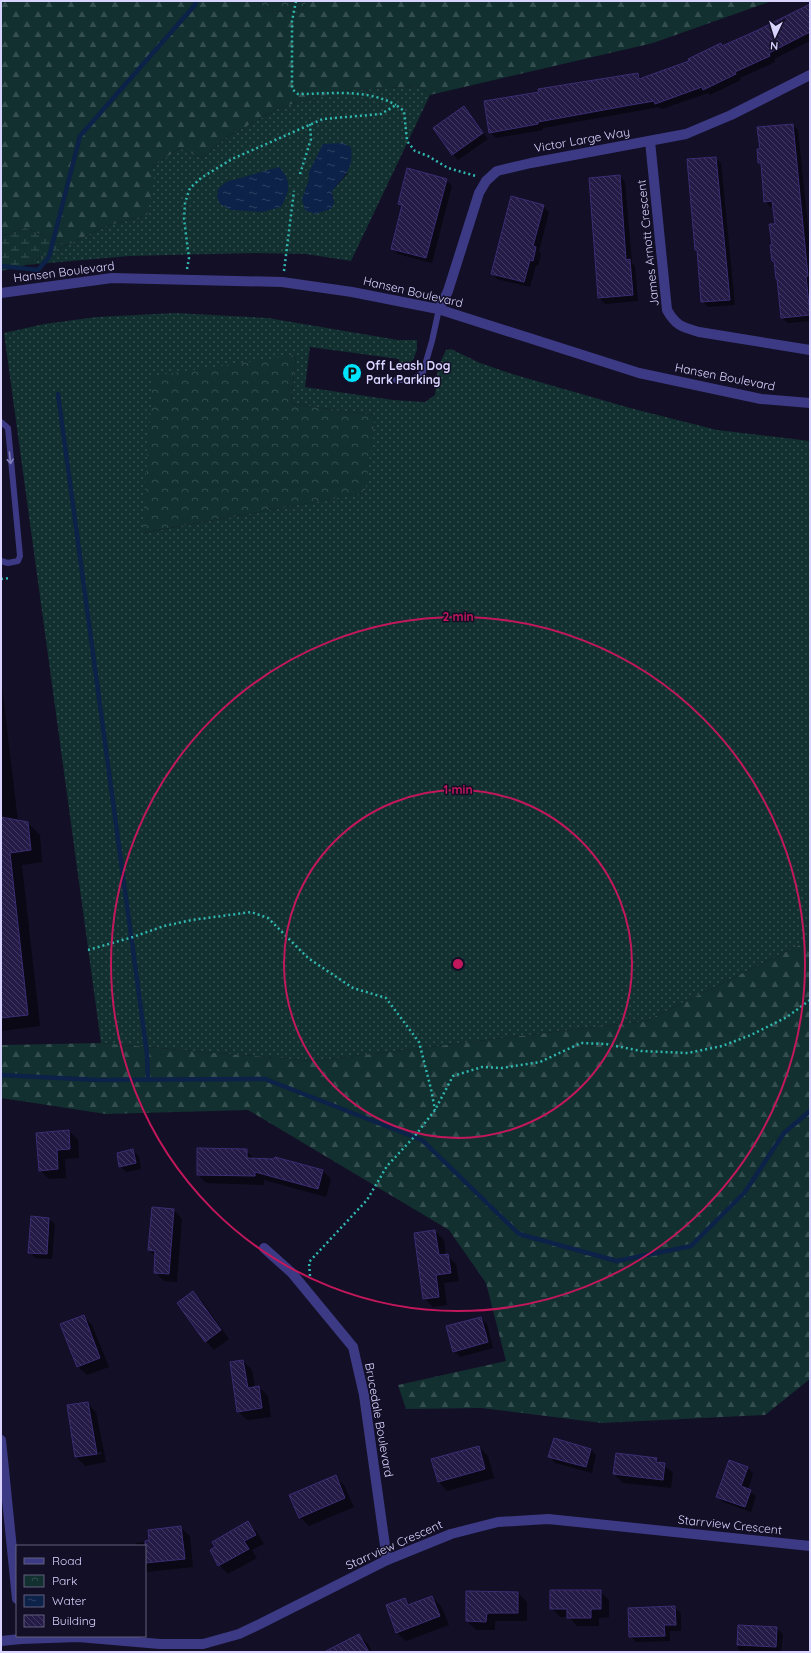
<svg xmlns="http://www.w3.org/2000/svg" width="811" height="1653" viewBox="0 0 811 1653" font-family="Quicksand,sans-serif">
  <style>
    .grass { fill: url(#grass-dots); fill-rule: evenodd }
    .forest { fill: url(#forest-firs) }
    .wetland { fill: url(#wetland-marsh) }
    .park { fill: url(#park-crowns) }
    .water { fill: url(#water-ripples) }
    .shadow { fill: #0007; fill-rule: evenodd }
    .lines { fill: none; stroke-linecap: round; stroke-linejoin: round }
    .stream { stroke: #0c2248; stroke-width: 4.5 }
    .building { fill: url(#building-back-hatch); stroke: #3b2d73 }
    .path { stroke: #2fb8b0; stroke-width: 2.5; stroke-dasharray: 2 3; stroke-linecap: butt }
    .service { stroke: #3d3a85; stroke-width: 6 }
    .minor { stroke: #3d3a85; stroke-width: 10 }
    .tertiary { stroke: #3d3a85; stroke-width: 10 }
    .oneway { stroke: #837fbc }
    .ring { fill: none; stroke: #c2185b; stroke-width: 2 }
    .labels { text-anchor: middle; stroke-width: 3; stroke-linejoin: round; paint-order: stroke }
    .street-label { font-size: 12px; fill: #d9d4ff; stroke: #130f26 }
    .poi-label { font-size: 12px; font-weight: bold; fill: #d9d4ff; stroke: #130f26; text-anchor: start }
    .centre { fill: #c2185b; stroke: #130f26; stroke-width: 2 }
    .ring-label { font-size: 12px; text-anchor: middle; font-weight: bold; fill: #c2185b; stroke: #130f26; stroke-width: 3; stroke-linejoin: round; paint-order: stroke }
  </style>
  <defs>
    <pattern id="grass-dots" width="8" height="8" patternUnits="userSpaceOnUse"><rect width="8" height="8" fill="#12302f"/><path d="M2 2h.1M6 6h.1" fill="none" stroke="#344d4e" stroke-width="1.8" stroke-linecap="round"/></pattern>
    <pattern id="forest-firs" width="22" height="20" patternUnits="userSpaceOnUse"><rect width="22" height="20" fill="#12302f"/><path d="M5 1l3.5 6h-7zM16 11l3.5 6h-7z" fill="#344d4e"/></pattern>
    <pattern id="wetland-marsh" width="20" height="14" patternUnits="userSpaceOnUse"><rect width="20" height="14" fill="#12302f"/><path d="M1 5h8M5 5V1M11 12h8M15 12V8" fill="none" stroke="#344d4e"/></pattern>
    <pattern id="park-crowns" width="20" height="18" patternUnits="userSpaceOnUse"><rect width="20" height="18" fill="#12302f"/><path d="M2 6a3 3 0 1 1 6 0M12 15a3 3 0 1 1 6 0" fill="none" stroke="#344d4e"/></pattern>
    <pattern id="water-ripples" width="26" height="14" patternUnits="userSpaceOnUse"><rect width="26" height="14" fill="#0c2248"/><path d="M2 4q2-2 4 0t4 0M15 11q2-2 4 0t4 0" fill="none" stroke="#2f4163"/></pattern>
    <pattern id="building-back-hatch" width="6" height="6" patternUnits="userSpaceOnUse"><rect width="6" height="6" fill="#241b47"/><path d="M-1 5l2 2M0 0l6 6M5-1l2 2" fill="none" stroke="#433b63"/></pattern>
  </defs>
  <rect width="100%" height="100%" fill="#130f26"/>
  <g class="grass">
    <path d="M419 86 430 95 351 261 306 254 254 253 129 256 26 265 106 226 147 215 150 169 179 148 203 158 227 137 281 107 339 91ZM348 173 332 191 334 203 305 190 309 180Z"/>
    <path d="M175 313 268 318 398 340H417V350L413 360 405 365H399V359L310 347 305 387 393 400 425 402 435 395 438 367 446 350 451 349 480 363 512 374 630 408 717 430 810 441V940L646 1021 313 1061 101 1043 4 333 44 324 97 317ZM296 355 291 404 375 415 364 493 143 533Z"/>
  </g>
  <g class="forest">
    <path d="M1 1H257L261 4 265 11 302 13 306 1H772L653 43 430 95 419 86 340 91 281 107 227 137 203 158 179 148 150 169 154 178 147 215 106 226 67 245 25 228 1 236Z"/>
    <path d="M810 940V1379L765 1415 602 1423 482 1408 406 1409 398 1385 506 1361 486 1283 449 1230 248 1110 106 1114 1 1098V1045L101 1043 313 1061 646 1021Z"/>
  </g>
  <path class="wetland" d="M25 228 67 245 26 265 1 271V236Z"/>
  <g class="park">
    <path d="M257 1H306L302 13 265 11 261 4Z"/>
    <path d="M296 355 291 404 375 415 365 493 142 533 153 376Z"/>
  </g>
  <g class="water">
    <path d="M343 143 351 147C354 169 345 175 332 191L334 203 331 209 315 214 305 210 302 199 309 180V172L323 144Z"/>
    <path d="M279 167C293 181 289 192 281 207L262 212 231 210 220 204 217 197 218 189 226 182Z"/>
  </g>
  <g class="shadow">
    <path d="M810 5V41L774 59 775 62 740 78 741 80 710 95 708 93 662 109 659 107 543 128V130L496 138 490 132 638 74 643 79 691 61 721 45 723 47 759 31Z"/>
    <path d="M464 108 488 139 458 160 453 154Z"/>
    <path d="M793 125 798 130 810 246V321L788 323 782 318 778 280 776 279 775 263 773 261V246L776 225 774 207H771L765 201 762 165 759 163 761 149Z"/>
    <path d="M715 158 721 163 735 305 708 307 702 301 698 252 696 249Z"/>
    <path d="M620 176 625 182 632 263 635 266 638 301 605 304 599 298 594 245Z"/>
    <path d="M446 180 452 186 432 263 398 254 392 248 403 208 399 203Z"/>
    <path d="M543 206 549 212 539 251 541 254 538 266 536 265 530 287 497 279 492 273Z"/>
    <path d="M1 677 18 822 28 823 40 835 42 862 22 865 40 1026 1 1031Z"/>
    <path d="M69 1131 78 1140 79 1158 65 1159 66 1178 49 1179 40 1170Z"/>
    <path d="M246 1150 255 1160 322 1170 331 1179 326 1197 264 1180V1185L206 1183 198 1175Z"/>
    <path d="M133 1151 139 1156 141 1169 126 1172 120 1166Z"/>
    <path d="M174 1210 182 1219 177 1282 164 1281 155 1272 156 1257 149 1250Z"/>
    <path d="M49 1219 55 1224 52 1259 35 1258 29 1252Z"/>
    <path d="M435 1231 444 1240 446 1255 456 1264 459 1281 444 1283 447 1305 433 1307 424 1298Z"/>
    <path d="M193 1293 202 1301 229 1339 214 1350 206 1341Z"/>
    <path d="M83 1316 92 1325 109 1367 87 1375 78 1367Z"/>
    <path d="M481 1318 487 1324 493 1348 460 1357 454 1351Z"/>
    <path d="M243 1361 252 1370 255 1388 259 1387 268 1396 271 1417 247 1420 238 1411Z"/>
    <path d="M87 1403 96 1412 106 1462 85 1466 76 1457ZM102 1452V1454L82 1457V1455Z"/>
    <path d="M479 1447 488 1456 494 1478 447 1491 439 1482Z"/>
    <path d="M591 1450 596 1455 592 1473 555 1463 550 1457Z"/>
    <path d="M656 1459 673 1473 671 1488 623 1483 614 1474Z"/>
    <path d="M748 1468 753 1474 748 1490 756 1496 751 1512 723 1502 717 1496Z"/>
    <path d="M335 1477 344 1485 354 1507 309 1526 300 1517Z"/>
    <path d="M248 1523 257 1532 264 1544 252 1550 257 1558 228 1574 219 1565Z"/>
    <path d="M181 1528 190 1536 193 1567 147 1572 145 1571V1546H136V1543L150 1541Z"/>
    <path d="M600 1591 609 1600V1617L599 1618V1626H577L569 1617H560L551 1608Z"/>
    <path d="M518 1593 527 1602V1621H495V1630H476L467 1621Z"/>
    <path d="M432 1597 441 1606 449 1625 406 1641 397 1633 387 1606 405 1599 411 1605Z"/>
    <path d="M675 1608 681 1613V1631H670V1641L636 1642 630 1636Z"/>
    <path d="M739 1626 777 1628 783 1634 781 1652H741L738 1649Z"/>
    <path d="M359 1635 368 1644 372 1652H326Z"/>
  </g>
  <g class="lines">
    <g class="stream">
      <path d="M1 266 38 270 49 257 80 136 195 5 196 1"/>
      <path d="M58 394 147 1054 148 1080"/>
      <path d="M1 1075 98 1080 265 1079 422 1140 519 1234 617 1261 691 1246 745 1192 784 1133 810 1111"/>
    </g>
  </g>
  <g class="building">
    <path d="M810 4V32L769 53 770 56 735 72 736 74 703 90 702 87 655 104 654 101 631 105 538 122V124L489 133 484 101 539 92 538 89 638 73 639 79 689 61 688 59 721 43 722 46 758 30Z"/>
    <path d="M464 106 483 133 452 155 433 128Z"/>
    <path d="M793 124 808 276H806L810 315 781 318 777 279H776L774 261H772L770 245H772L769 224H775L772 201 764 202 761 163H758L757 149H760L757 127Z"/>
    <path d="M716 157 730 300 701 302 697 250H695L687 159Z"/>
    <path d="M407 168 447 179 426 258 391 249 402 205 398 204Z"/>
    <path d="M620 175 626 260 630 259 633 295 598 298 589 178Z"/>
    <path d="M511 196 544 205 533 246 536 247 533 261 530 260 524 282 491 274Z"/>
    <path d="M1 817 28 822 31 850 10 853 28 1015 1 1018Z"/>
    <path d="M69 1130 70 1149 57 1150 58 1169 39 1171 36 1133Z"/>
    <path d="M197 1148 247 1149V1158L274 1159 275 1157 323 1170 318 1189 255 1172V1176L197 1175Z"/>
    <path d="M133 1149 136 1163 119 1167 117 1153Z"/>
    <path d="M152 1207 174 1209 169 1274 154 1273 155 1251 148 1250Z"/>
    <path d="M31 1216 49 1218 47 1254 28 1253Z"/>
    <path d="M435 1230 439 1255 448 1254 451 1273 436 1275 439 1297 423 1299 414 1233Z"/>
    <path d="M193 1291 221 1330 205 1342 177 1303Z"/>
    <path d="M84 1315 100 1358 77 1367 60 1324Z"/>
    <path d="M481 1317 488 1342 453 1352 446 1326Z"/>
    <path d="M243 1360 248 1388 259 1386 262 1408 237 1412 230 1362Z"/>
    <path d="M88 1402 97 1454 75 1457 67 1405Z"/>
    <path d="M554 1438 591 1449 586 1467 548 1457Z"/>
    <path d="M479 1446 485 1469 438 1482 431 1459Z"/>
    <path d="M616 1453 657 1458 656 1462 665 1463 663 1480 613 1474Z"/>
    <path d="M729 1460 748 1467 741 1486 751 1490 745 1507 716 1497Z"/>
    <path d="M336 1475 345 1498 299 1518 289 1495Z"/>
    <path d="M248 1521 256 1535 244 1541 249 1549 218 1566 210 1550 215 1547 212 1542Z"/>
    <path d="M181 1526 185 1559 145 1563V1541L149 1540 148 1530Z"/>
    <path d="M550 1590H601V1609H591V1618H567V1609H550Z"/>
    <path d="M466 1591 518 1592V1613H487L486 1622 466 1621Z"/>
    <path d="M432 1596 440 1616 396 1633 386 1605 405 1598 408 1605Z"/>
    <path d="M675 1606 676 1625H664L665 1636 629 1637 628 1608Z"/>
    <path d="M738 1625 777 1627 776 1647 737 1645Z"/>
    <path d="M359 1634 369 1652H324Z"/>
  </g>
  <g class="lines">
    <g class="path">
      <path d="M296 1 292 21V89L298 94C331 94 365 88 396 105"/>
      <path d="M300 174 311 139 310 124"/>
      <path d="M187 269 189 258 184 219 185 203 190 188 201 178 232 159 323 119 381 114 396 105 404 111 407 141 415 151 428 156 448 168 476 176"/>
      <path d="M284 271 294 191"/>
      <path d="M1 579 10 578"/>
      <path d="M88 950 133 937 164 926 192 920 251 912 268 918 308 958 353 988 386 998 419 1042 431 1089 435 1110"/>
      <path d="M310 1276 309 1262 367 1200 387 1166 414 1137 435 1110 453 1076 482 1067 502 1068 540 1062 581 1043 606 1044 641 1051 688 1053 722 1046 751 1035 787 1017 810 1000"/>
    </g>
    <g class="service">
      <path d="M396 380H413L423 372 432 341 439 309"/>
      <path d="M1 422 8 428 20 556 18 561 8 563 1 561"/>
    </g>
    <g class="minor">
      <path d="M650 141 667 310C676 326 682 327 699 332L810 350"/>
      <path d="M439 309 448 291 479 193 486 181 497 171 531 163 686 134 731 115 810 75"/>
      <path d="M264 1248 292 1273 353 1347 364 1395 387 1560"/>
      <path d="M1 1440 17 1599"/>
      <path d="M1 1641 21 1639 78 1637 160 1644H203L239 1634 260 1624 387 1560 451 1534 498 1522 548 1519 810 1546"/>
    </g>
    <path class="tertiary" d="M1 293 112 278 282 282 352 292 438 309 639 373 761 399 810 403"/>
  </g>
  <defs><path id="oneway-shaft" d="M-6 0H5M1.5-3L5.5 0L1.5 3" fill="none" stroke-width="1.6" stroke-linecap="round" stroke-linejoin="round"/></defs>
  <use class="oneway" href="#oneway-shaft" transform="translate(10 458) rotate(84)"/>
  <g class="ring">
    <circle cx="458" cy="964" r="174"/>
    <circle cx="458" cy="964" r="347"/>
  </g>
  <defs>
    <g id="parking-disc" transform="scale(1)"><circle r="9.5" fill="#00e5ff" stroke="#130f26"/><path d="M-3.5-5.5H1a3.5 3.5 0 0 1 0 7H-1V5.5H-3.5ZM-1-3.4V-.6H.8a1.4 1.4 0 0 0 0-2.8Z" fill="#111"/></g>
  </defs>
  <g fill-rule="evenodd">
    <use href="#parking-disc" x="352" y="373"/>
  </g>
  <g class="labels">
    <g class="street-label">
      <text transform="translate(582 140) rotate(-10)" y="4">Victor Large Way</text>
      <text transform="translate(648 243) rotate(-96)" y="4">James Arnott Crescent</text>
      <text transform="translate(64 272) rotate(-7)" y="4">Hansen Boulevard</text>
      <text transform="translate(413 292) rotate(13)" y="4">Hansen Boulevard</text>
      <text transform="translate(725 377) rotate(11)" y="4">Hansen Boulevard</text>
      <text transform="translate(379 1420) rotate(80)" y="4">Brucedale Boulevard</text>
      <text transform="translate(730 1525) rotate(6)" y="4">Starrview Crescent</text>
      <text transform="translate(394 1545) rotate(-24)" y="4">Starrview Crescent</text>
    </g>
    <g class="poi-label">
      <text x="366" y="370">Off Leash Dog<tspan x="366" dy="14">Park Parking</tspan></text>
    </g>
  </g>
  <circle cx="458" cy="964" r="6" class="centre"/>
  <g class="ring-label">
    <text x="458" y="621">2 min</text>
    <text x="458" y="794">1 min</text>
  </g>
  <rect width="811" height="1653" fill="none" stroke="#d9d4ff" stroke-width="4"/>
  <rect x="16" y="1545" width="130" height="92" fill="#130f26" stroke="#625e7d"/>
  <rect x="24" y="1558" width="20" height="6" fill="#3d3a85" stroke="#625e7d"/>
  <text x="52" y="1565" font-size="12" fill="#d9d4ff">Road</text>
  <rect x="24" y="1575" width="20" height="12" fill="url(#park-crowns)" stroke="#625e7d"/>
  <text x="52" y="1585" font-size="12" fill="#d9d4ff">Park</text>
  <rect x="24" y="1595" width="20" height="12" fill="url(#water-ripples)" stroke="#625e7d"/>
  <text x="52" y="1605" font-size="12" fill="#d9d4ff">Water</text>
  <rect x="24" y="1615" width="20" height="12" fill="url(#building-back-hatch)" stroke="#625e7d"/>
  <text x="52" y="1625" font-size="12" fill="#d9d4ff">Building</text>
  <g transform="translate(775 36) rotate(184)" stroke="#130f26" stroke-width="3" paint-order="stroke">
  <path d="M0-3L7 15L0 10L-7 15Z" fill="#d9d4ff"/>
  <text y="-6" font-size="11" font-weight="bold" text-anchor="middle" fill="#d9d4ff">N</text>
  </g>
</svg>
